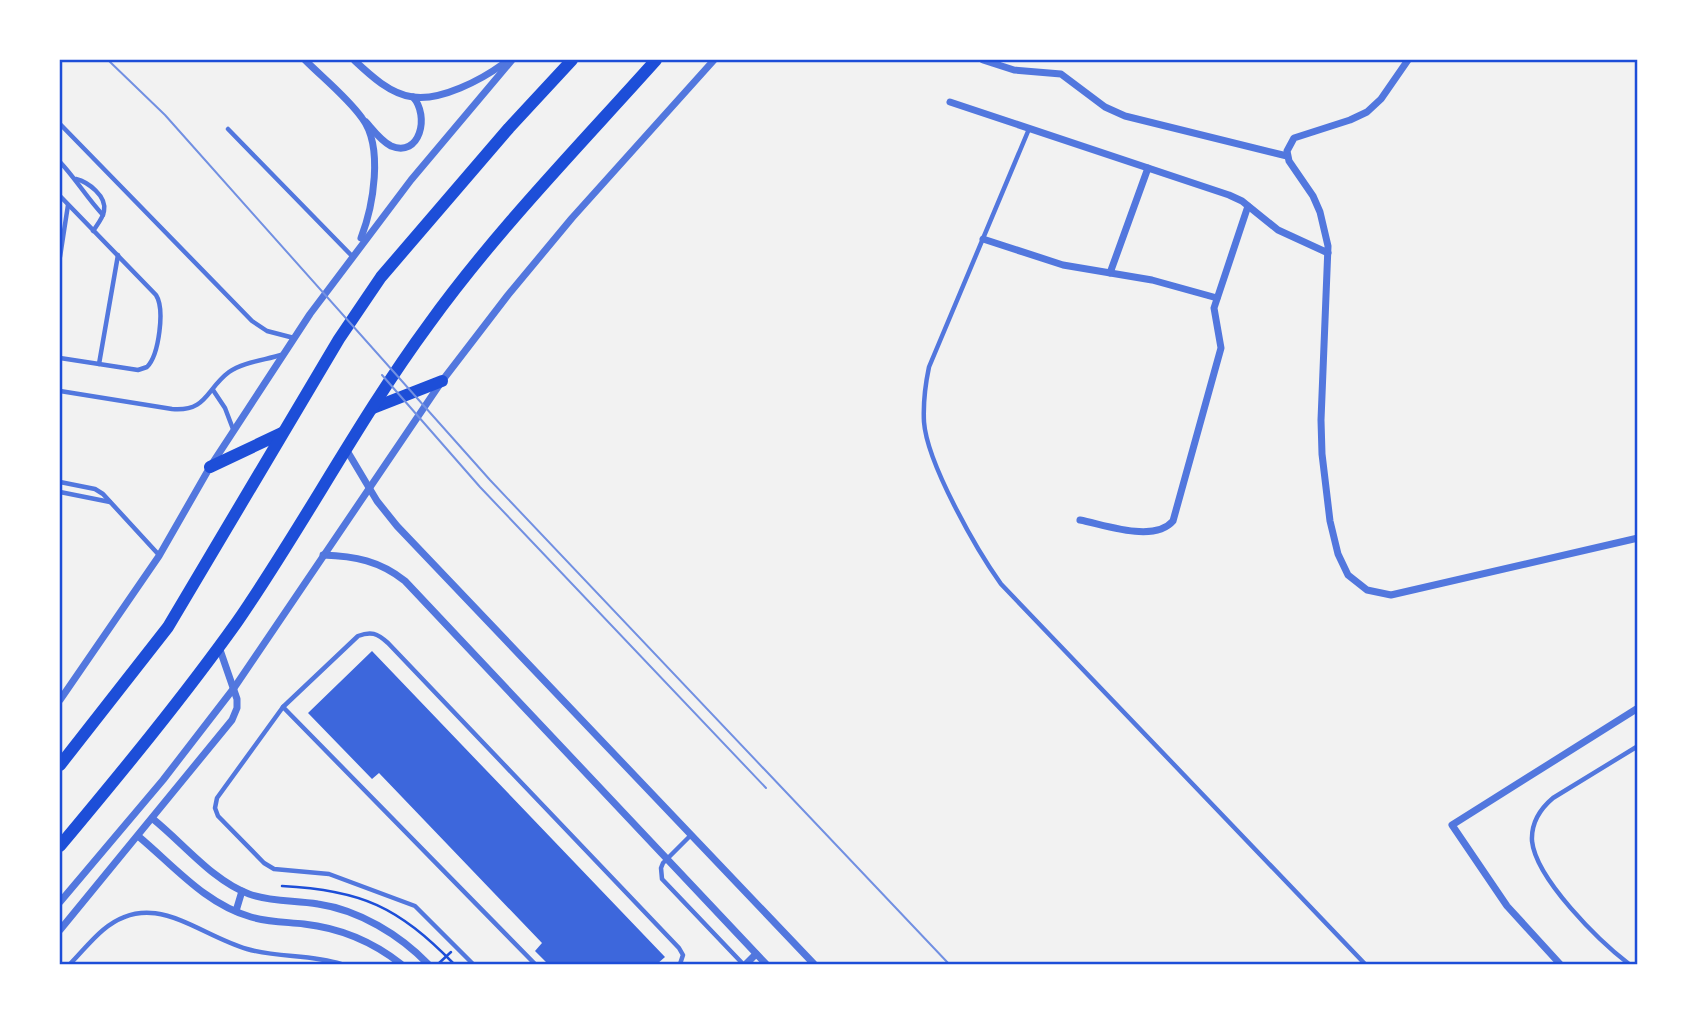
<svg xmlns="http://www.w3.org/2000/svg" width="1697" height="1024" viewBox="0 0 1697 1024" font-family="Inter,sans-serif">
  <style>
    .building { fill: #3d67dc }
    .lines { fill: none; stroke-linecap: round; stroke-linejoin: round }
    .path { stroke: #1d4ed8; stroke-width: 2.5 }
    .service { stroke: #5277de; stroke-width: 4.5 }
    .minor { stroke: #5277de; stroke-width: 7 }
    .secondary { stroke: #1d4ed8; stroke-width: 12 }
    .tram { stroke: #7290e2; stroke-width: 2 }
    .neatline { fill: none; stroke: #1d4ed8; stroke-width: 2.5 }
  </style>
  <rect width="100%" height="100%" fill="#f2f2f2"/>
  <path class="building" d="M372 651 665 957 657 964H548L535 951 542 943 379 773 372 779 308 713Z"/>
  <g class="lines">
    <g class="path">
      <path d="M282 886C362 890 398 907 454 964"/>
      <path d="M438 964 451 952"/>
    </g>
    <g class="service">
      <path d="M60 124 252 321 267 331 294 338"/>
      <path d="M228 129 352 256"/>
      <path d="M1029 129 929 367C925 386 923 403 924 422 927 463 976 549 1001 584L1365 964"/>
      <path d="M60 162C76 179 87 198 103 215"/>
      <path d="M76 179C88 182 107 196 104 211 103 218 97 225 93 231"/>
      <path d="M60 196 156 295C165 309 159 355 147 367L138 370 60 358"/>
      <path d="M60 257 68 205"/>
      <path d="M99 364 118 255"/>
      <path d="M213 390 225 408 233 429"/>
      <path d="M60 391 172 409C207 412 206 389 229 372 243 362 265 360 281 355"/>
      <path d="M60 482 95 489 103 494 159 555"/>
      <path d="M60 492 110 502"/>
      <path d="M283 707 535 964"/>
      <path d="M691 835 663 863 661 868 662 879 743 964"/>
      <path d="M70 964C81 953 91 940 103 930 153 888 196 934 247 949 278 958 311 954 341 964"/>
      <path d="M473 964 415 906 329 874 274 869 264 863 218 816 215 808 217 798 283 707 358 636C371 631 377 633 388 643L679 948 683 955 680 964"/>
      <path d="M1629 964C1599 941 1536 879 1532 841 1531 823 1540 809 1553 798L1638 746"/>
    </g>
    <g class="minor">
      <path d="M305 60C322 77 348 98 362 118 384 147 373 207 361 238"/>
      <path d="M354 60C370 75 390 94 413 97 441 101 481 80 503 64"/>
      <path d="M983 60 1014 70 1061 74 1105 107 1125 116 1287 156"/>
      <path d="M1408 60 1381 99 1367 112 1350 120 1294 138 1287 151 1289 161 1313 196 1320 212 1328 246 1321 420 1322 454 1330 521 1338 554 1348 575 1367 590 1391 595 1638 538"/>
      <path d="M950 102 1229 195 1242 201 1278 230 1328 253"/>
      <path d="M366 122C373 130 381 141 391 146 420 158 430 116 413 97"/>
      <path d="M983 239 1063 265 1152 280 1217 298"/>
      <path d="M1110 273 1148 168"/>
      <path d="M346 449 377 501 397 526 814 964"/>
      <path d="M1080 520C1106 525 1154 543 1173 521L1221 348 1214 308 1248 206"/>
      <path d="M323 555C355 556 380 561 405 581L766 964"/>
      <path d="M60 700 159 556 210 467 310 314 411 180 512 60"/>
      <path d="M153 819C183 843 213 881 249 894 271 902 295 900 318 904 359 910 400 935 428 964"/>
      <path d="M138 836C173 865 205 904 251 917 268 922 286 922 304 924 340 928 373 942 401 964"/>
      <path d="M60 902 163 780 234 688 442 381 508 295 572 218 714 60"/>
      <path d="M236 911 242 891"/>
      <path d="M60 930 232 720 237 708V699L219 647"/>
      <path d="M746 964 756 954"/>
      <path d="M1560 964 1507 906 1452 825 1638 708"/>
    </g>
    <g class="secondary">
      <path d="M373 408 442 381"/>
      <path d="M210 467 282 433"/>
      <path d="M60 765 168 627 339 339 381 277 509 128 572 60"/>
      <path d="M60 846C121 773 182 699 237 622 304 525 359 419 429 324 495 232 580 145 656 60"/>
    </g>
    <g class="tram">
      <path d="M108 60 165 115 490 480 949 964"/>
      <path d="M382 375 480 487 766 788"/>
    </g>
  </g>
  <rect width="1697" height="1024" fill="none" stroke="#ffffff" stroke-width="122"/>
  <rect x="61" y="61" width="1575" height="902" class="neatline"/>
</svg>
